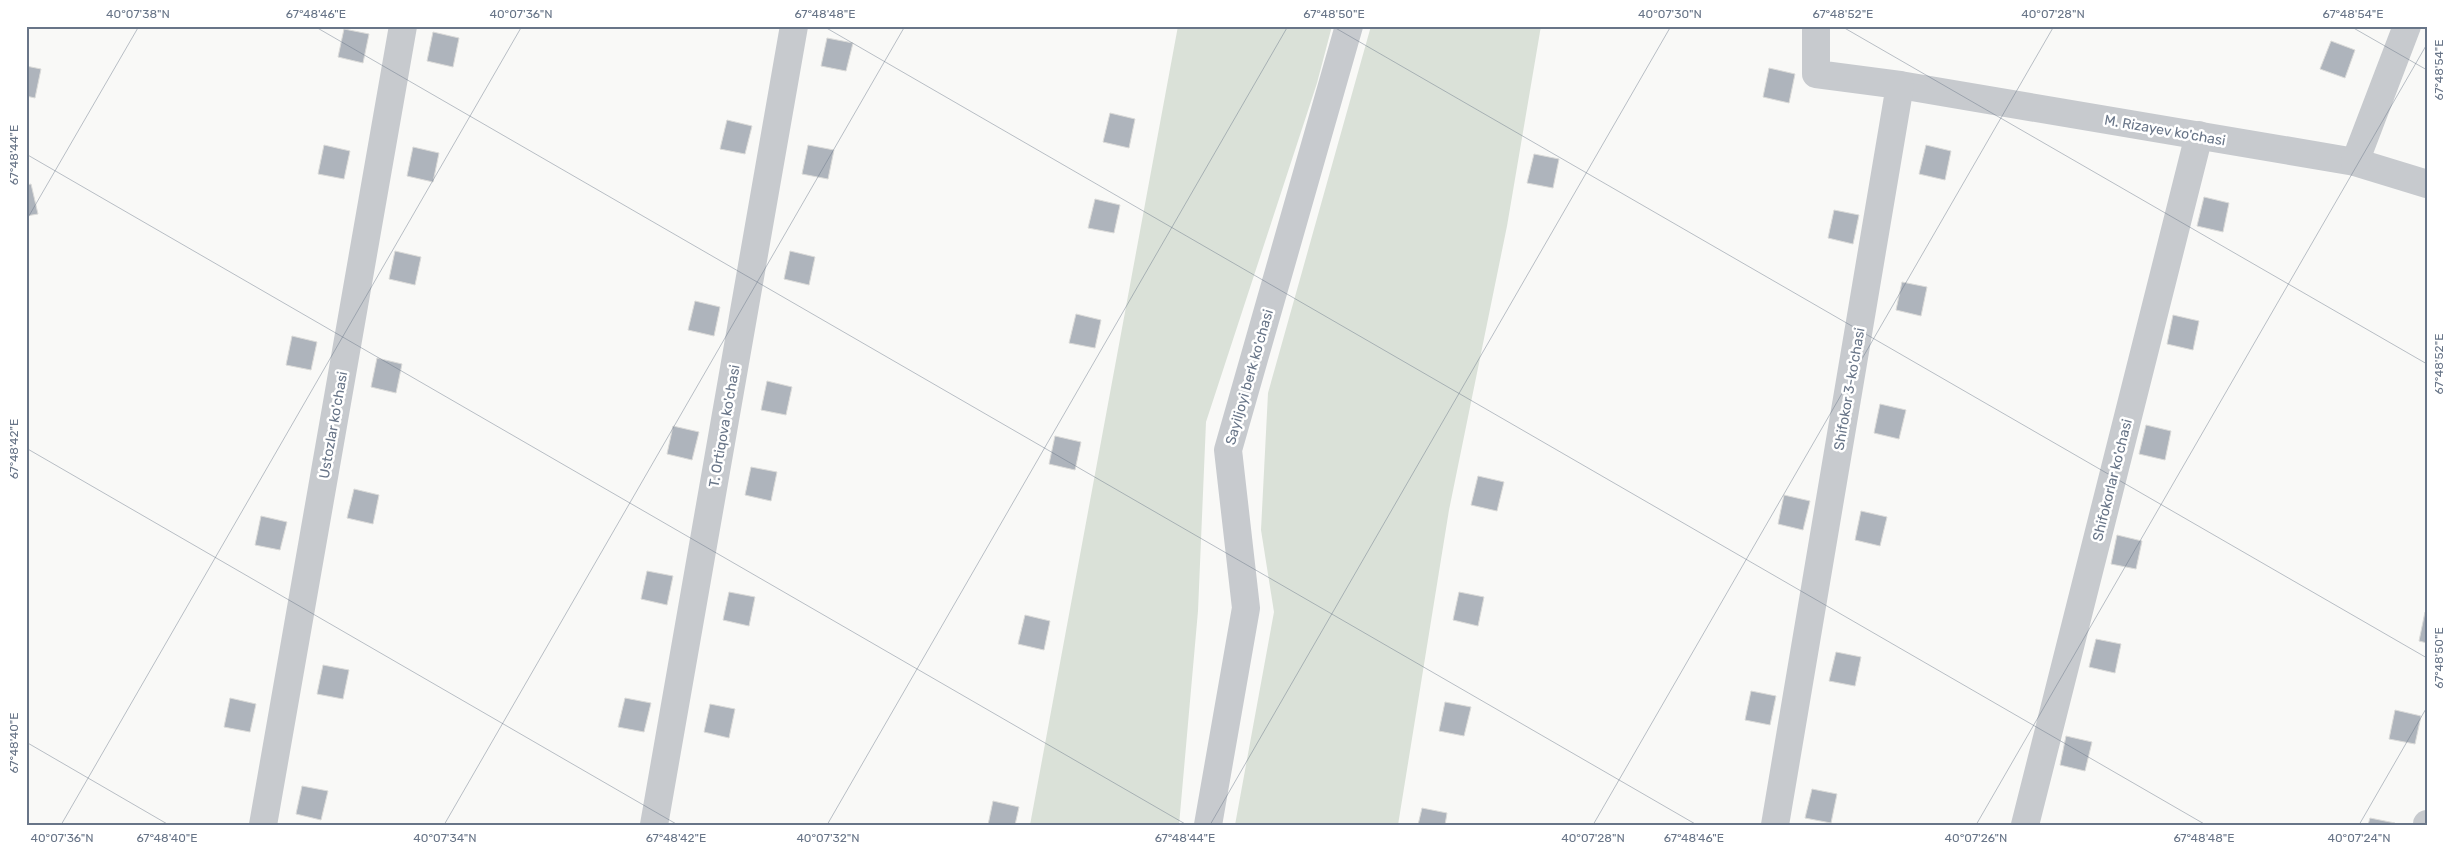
<svg xmlns="http://www.w3.org/2000/svg" width="2453" height="851" viewBox="0 0 2453 851" font-family="Rubik,sans-serif">
  <style>
    .green { fill: #dae1d8 }
    .building { fill: #aeb4bc; stroke: #dbdbd9 }
    .lines { fill: none; stroke-linecap: round; stroke-linejoin: round }
    .street { stroke: #c7cace; stroke-width: 28 }
    .ticks { fill: none; stroke: #687588; stroke-width: 1; stroke-opacity: 0.45 }
    .labels { text-anchor: middle; stroke-width: 5; stroke-linejoin: round; paint-order: stroke }
    .street-label { font-size: 14px; fill: #687588; stroke: #fff }
    .neatline { fill: none; stroke: #687588; stroke-width: 2 }
    .ticks-label { font-size: 12px; text-anchor: middle; fill: #687588 }
  </style>
  <rect width="100%" height="100%" fill="#f9f9f7"/>
  <g class="green">
    <path d="M1178 26H1332L1317 83 1206 422 1198 611 1179 825H1030Z"/>
    <path d="M1371 26H1541L1507 226 1449 510 1398 825H1235L1274 612 1261 530 1268 393Z"/>
  </g>
  <g class="building">
    <path d="M344 29 369 34 363 63 338 57Z"/>
    <path d="M433 32 459 38 453 67 427 61Z"/>
    <path d="M827 38 853 43 846 71 821 66Z"/>
    <path d="M2331 41 2355 50 2345 78 2320 69Z"/>
    <path d="M26 66 41 69 35 98 26 96Z"/>
    <path d="M1769 68 1795 74 1789 103 1763 97Z"/>
    <path d="M1110 113 1135 119 1129 148 1103 142Z"/>
    <path d="M727 120 752 126 745 154 720 149Z"/>
    <path d="M324 145 350 151 344 179 318 174Z"/>
    <path d="M808 145 834 150 828 179 802 174Z"/>
    <path d="M1926 145 1951 151 1945 180 1919 174Z"/>
    <path d="M413 147 439 153 433 182 407 176Z"/>
    <path d="M1534 154 1559 159 1553 188 1527 183Z"/>
    <path d="M31 184 38 214 26 216V185Z"/>
    <path d="M2204 197 2229 203 2223 232 2197 226Z"/>
    <path d="M1095 199 1120 205 1114 233 1088 228Z"/>
    <path d="M1834 210 1859 215 1853 244 1828 238Z"/>
    <path d="M395 251 421 257 415 285 389 279Z"/>
    <path d="M790 251 815 257 809 285 784 279Z"/>
    <path d="M1902 282 1927 287 1921 316 1896 310Z"/>
    <path d="M695 301 720 307 714 336 688 330Z"/>
    <path d="M1076 314 1101 320 1095 348 1069 343Z"/>
    <path d="M2173 315 2199 321 2193 350 2167 344Z"/>
    <path d="M292 336 317 342 311 370 286 365Z"/>
    <path d="M377 358 402 364 396 393 371 387Z"/>
    <path d="M767 381 792 387 786 415 761 410Z"/>
    <path d="M1880 404 1906 410 1899 439 1874 433Z"/>
    <path d="M2146 425 2171 431 2165 460 2139 454Z"/>
    <path d="M673 426 699 432 692 460 667 454Z"/>
    <path d="M1055 436 1081 442 1075 470 1049 464Z"/>
    <path d="M751 467 777 472 771 501 745 495Z"/>
    <path d="M1478 476 1504 482 1497 511 1471 505Z"/>
    <path d="M354 489 379 495 373 524 347 518Z"/>
    <path d="M1784 495 1810 501 1803 530 1778 524Z"/>
    <path d="M1861 511 1887 517 1880 546 1855 540Z"/>
    <path d="M261 516 287 522 280 550 255 545Z"/>
    <path d="M2117 535 2142 541 2136 569 2111 564Z"/>
    <path d="M647 571 673 576 667 605 641 599Z"/>
    <path d="M729 592 755 597 749 626 723 620Z"/>
    <path d="M1459 592 1484 597 1478 626 1453 620Z"/>
    <path d="M2425 612 2427 613V643L2419 641Z"/>
    <path d="M1025 615 1050 621 1044 650 1018 644Z"/>
    <path d="M2096 639 2121 644 2115 673 2089 667Z"/>
    <path d="M1836 652 1861 657 1855 686 1829 681Z"/>
    <path d="M323 665 349 670 343 699 317 694Z"/>
    <path d="M1751 691 1776 696 1770 725 1745 720Z"/>
    <path d="M230 698 256 704 250 732 224 727Z"/>
    <path d="M625 698 651 703 644 732 618 727Z"/>
    <path d="M1445 702 1471 707 1464 736 1439 731Z"/>
    <path d="M710 704 735 709 729 738 704 732Z"/>
    <path d="M2395 710 2421 716 2415 744 2389 739Z"/>
    <path d="M2066 736 2092 742 2085 771 2060 765Z"/>
    <path d="M302 786 328 791 321 820 296 814Z"/>
    <path d="M1812 789 1837 794 1831 823 1805 818Z"/>
    <path d="M993 801 1019 807 1015 825H988Z"/>
    <path d="M1422 808 1447 813 1445 825H1418Z"/>
    <path d="M2370 818 2395 823V825H2368Z"/>
  </g>
  <g class="lines">
    <g class="street">
      <path d="M1900 85 2355 162 2427 184"/>
      <path d="M2355 162 2407 26"/>
      <path d="M263 825 403 26"/>
      <path d="M654 825 794 26"/>
      <path d="M1208 825 1246 608 1228 450 1349 26"/>
      <path d="M1775 825 1900 85 1816 74V26"/>
      <path d="M2025 825 2199 135"/>
      <path d="M2427 825V824"/>
    </g>
  </g>
  <path class="ticks" d="M314 26 1697 825M823 26 2206 825M1332 26 2427 658M1841 26 2427 364M2350 26 2427 70M26 154 1187 825M26 221 139 26M26 448 678 825M26 742 169 825M61 825 522 26M444 825 905 26M827 825 1288 26M1210 825 1671 26M1593 825 2054 26M1976 825 2427 44M2359 825 2427 707"/>
  <g class="labels">
    <g class="street-label">
      <text transform="translate(2165 130) rotate(10)" y="5">M. Rizayev ko'chasi</text>
      <text transform="translate(1249 377) rotate(-74)" y="5">Sayiljoyi berk ko'chasi</text>
      <text transform="translate(1849 389) rotate(-80)" y="5">Shifokor 3-ko'chasi</text>
      <text transform="translate(333 425) rotate(-80)" y="5">Ustozlar ko'chasi</text>
      <text transform="translate(724 426) rotate(-80)" y="5">T. Ortiqova ko'chasi</text>
      <text transform="translate(2112 480) rotate(-76)" y="5">Shifokorlar ko'chasi</text>
    </g>
  </g>
  <rect width="2453" height="851" fill="none" stroke="#ffffff" stroke-width="55"/>
  <rect x="28" y="28" width="2398" height="796" class="neatline"/>
  <g class="ticks-label">
    <text x="138" y="18">40°07'38"N</text>
    <text x="316" y="18">67°48'46"E</text>
    <text x="521" y="18">40°07'36"N</text>
    <text x="825" y="18">67°48'48"E</text>
    <text x="1334" y="18">67°48'50"E</text>
    <text x="1670" y="18">40°07'30"N</text>
    <text x="1843" y="18">67°48'52"E</text>
    <text x="2053" y="18">40°07'28"N</text>
    <text x="2353" y="18">67°48'54"E</text>
    <text transform="translate(2439 70) rotate(-90)" y="4">67°48'54"E</text>
    <text transform="translate(14 155) rotate(-90)" y="4">67°48'44"E</text>
    <text transform="translate(2439 364) rotate(-90)" y="4">67°48'52"E</text>
    <text transform="translate(14 449) rotate(-90)" y="4">67°48'42"E</text>
    <text transform="translate(2439 658) rotate(-90)" y="4">67°48'50"E</text>
    <text transform="translate(14 743) rotate(-90)" y="4">67°48'40"E</text>
    <text x="62" y="842">40°07'36"N</text>
    <text x="167" y="842">67°48'40"E</text>
    <text x="445" y="842">40°07'34"N</text>
    <text x="676" y="842">67°48'42"E</text>
    <text x="828" y="842">40°07'32"N</text>
    <text x="1185" y="842">67°48'44"E</text>
    <text x="1593" y="842">40°07'28"N</text>
    <text x="1694" y="842">67°48'46"E</text>
    <text x="1976" y="842">40°07'26"N</text>
    <text x="2204" y="842">67°48'48"E</text>
    <text x="2359" y="842">40°07'24"N</text>
  </g>
</svg>
